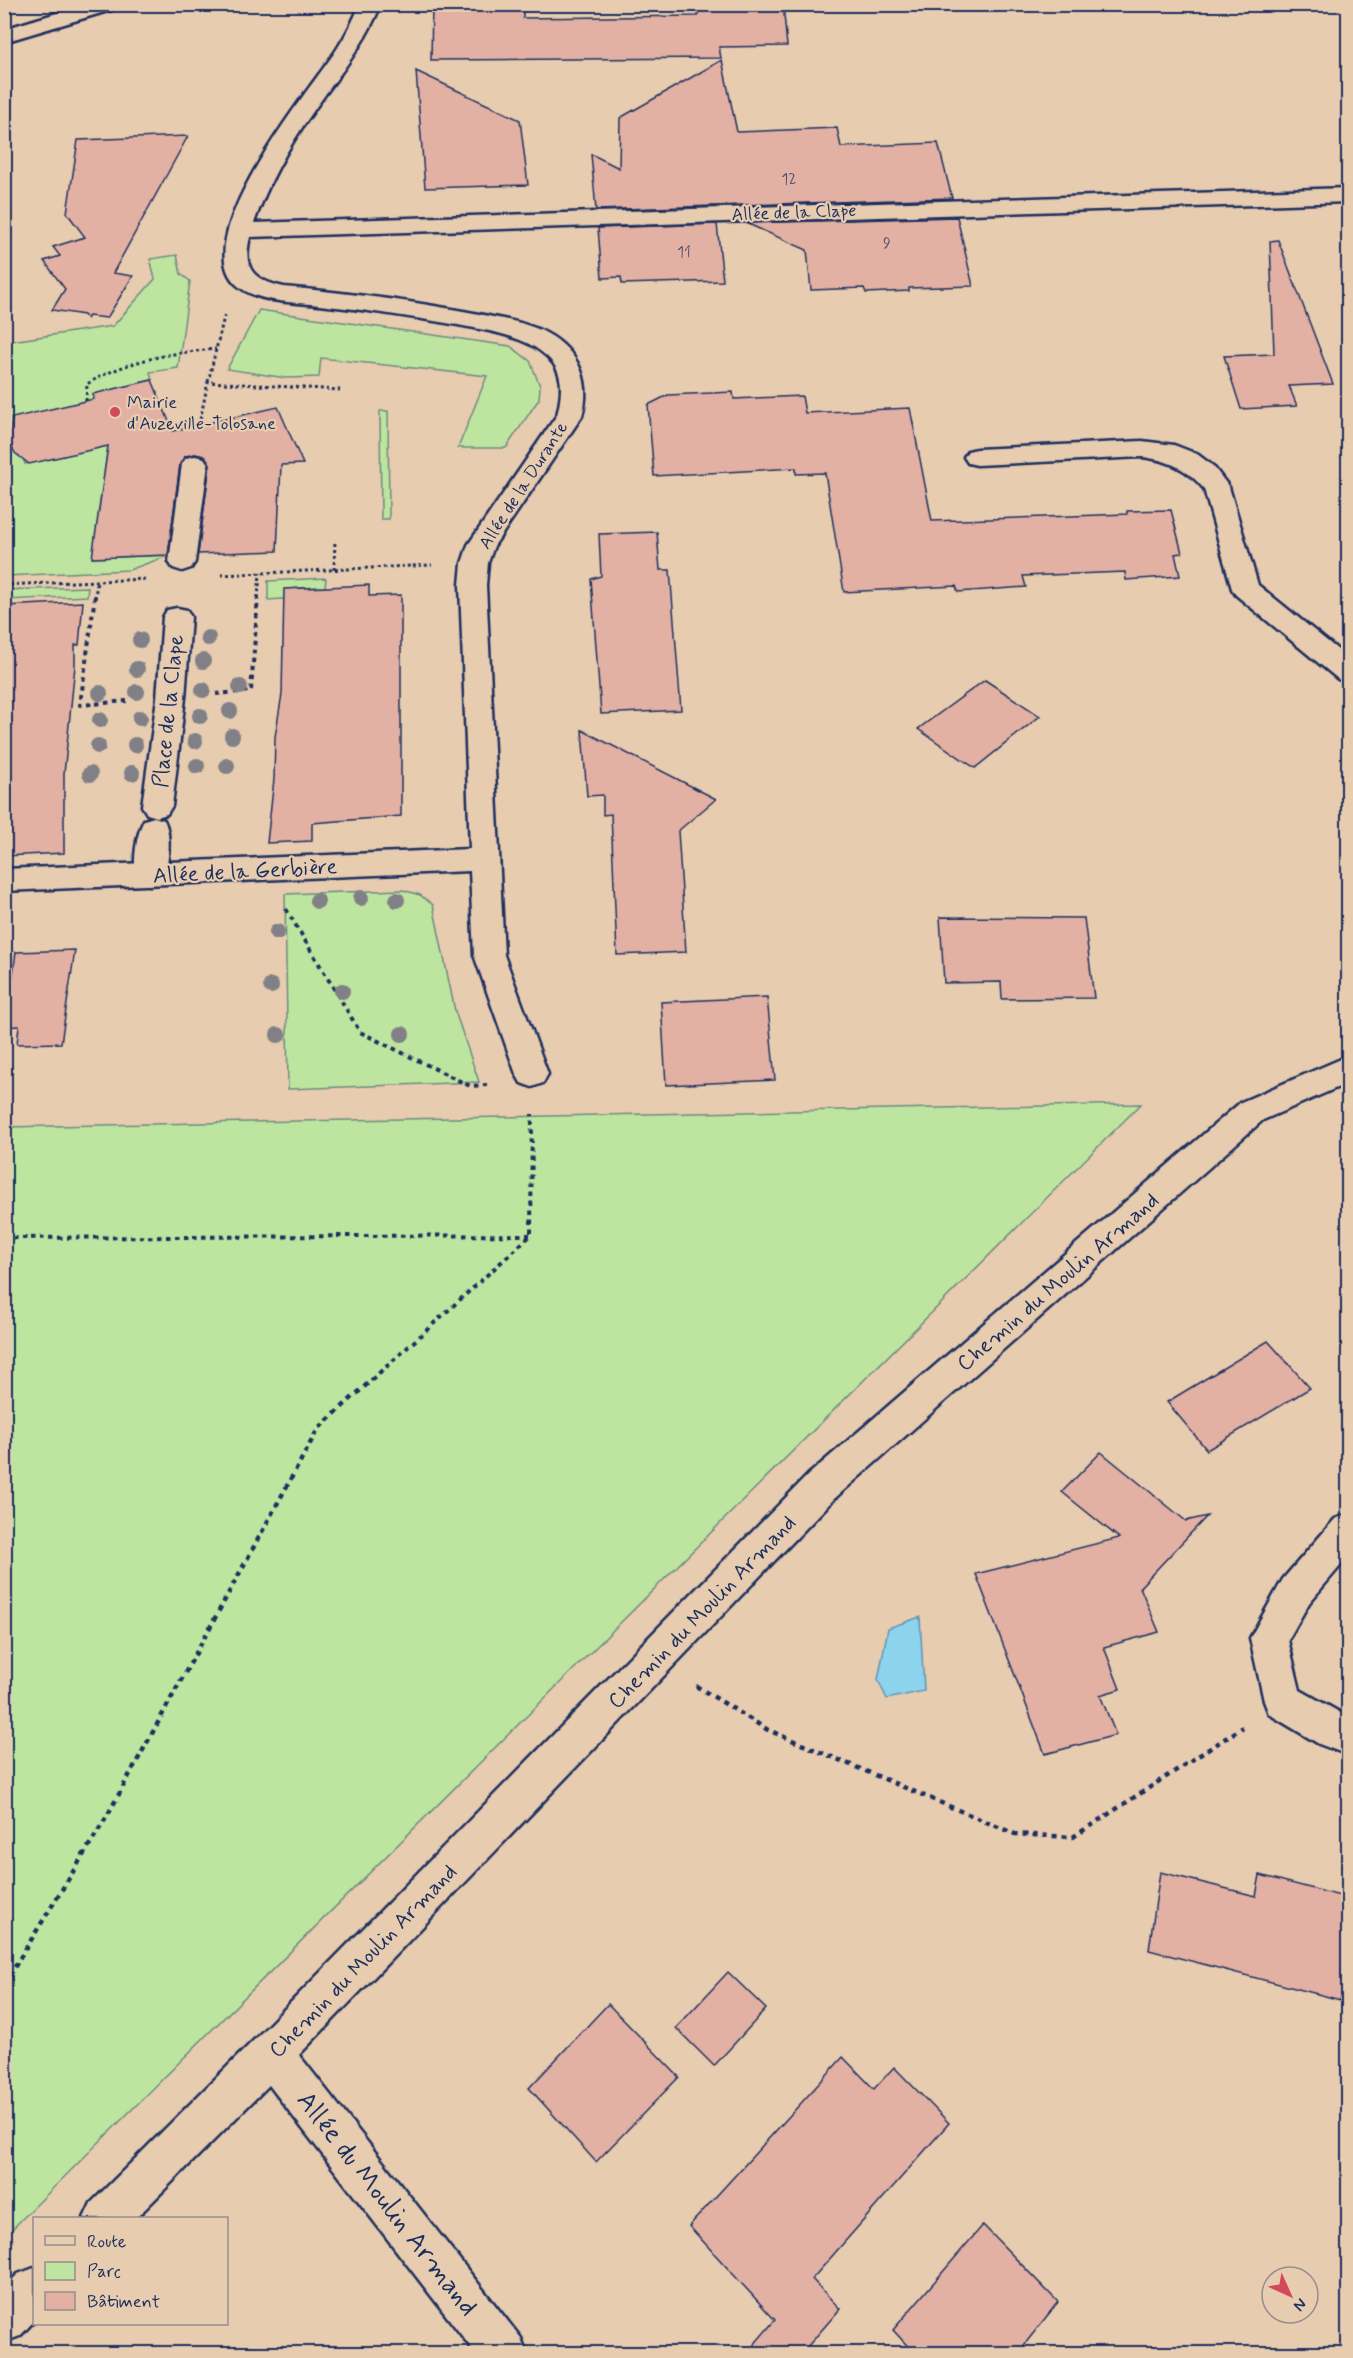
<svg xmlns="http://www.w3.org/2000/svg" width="1353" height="2358" viewBox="0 0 1353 2358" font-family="Mynerve,sans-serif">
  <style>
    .green { fill: #bee5a0; stroke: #6c8a7f; stroke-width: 1.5 }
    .water { fill: #8cd4ed; stroke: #5f92b4; stroke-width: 1.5 }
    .building { fill: #e3b0a4; stroke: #1b2f5e; stroke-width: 1.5 }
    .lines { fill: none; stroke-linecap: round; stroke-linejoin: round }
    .pedestrian-casing { stroke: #1b2f5e; stroke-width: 5 }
    .minor-casing { stroke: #1b2f5e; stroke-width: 5 }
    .tertiary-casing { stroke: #1b2f5e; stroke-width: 5 }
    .path-far2 { stroke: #1b2f5e; stroke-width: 3; stroke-dasharray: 3 3; stroke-linecap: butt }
    .path-far1 { stroke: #1b2f5e; stroke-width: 4; stroke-dasharray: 4.5 4.5; stroke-linecap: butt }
    .path { stroke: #1b2f5e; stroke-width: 4.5; stroke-dasharray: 5 5; stroke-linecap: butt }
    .pedestrian { fill: #e8ccaf; fill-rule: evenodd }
    .minor { fill: #e8ccaf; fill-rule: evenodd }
    .tertiary { fill: #e8ccaf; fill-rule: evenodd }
    .tree { fill: #808086 }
    .poi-dot { fill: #d1495b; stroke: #e8ccaf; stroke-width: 2 }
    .labels { text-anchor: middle; stroke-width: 4.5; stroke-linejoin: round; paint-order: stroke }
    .far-number-label { font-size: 16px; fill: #4d4f70 }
    .far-street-label { font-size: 18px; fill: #1b2f5e; stroke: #e8ccaf }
    .far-poi-label { font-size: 18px; fill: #1b2f5e; stroke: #e8ccaf; text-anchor: start }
    .street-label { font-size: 22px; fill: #1b2f5e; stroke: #e8ccaf }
    .near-street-label { font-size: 27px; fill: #1b2f5e; stroke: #e8ccaf }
  </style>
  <rect width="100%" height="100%" fill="#e8ccaf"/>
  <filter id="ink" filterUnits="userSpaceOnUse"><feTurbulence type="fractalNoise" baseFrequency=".0167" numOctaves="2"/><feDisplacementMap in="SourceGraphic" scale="12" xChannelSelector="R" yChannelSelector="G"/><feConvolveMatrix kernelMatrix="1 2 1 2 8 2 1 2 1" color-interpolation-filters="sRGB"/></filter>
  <g filter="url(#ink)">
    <g class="green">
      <path d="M177 255 181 274 190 281 178 368 150 372 152 380 94 394V399L11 419 25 464 125 442 107 452 93 558 170 555 129 570 5 576V342L113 326 155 279 150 259Z"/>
      <path d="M259 310 510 346 530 361 540 386 539 399 506 448H458L487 376 321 358 319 377 286 378 227 369Z"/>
      <path d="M380 411H388L389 519H381Z"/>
      <path d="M326 578 325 587 297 588 296 598 268 600V581Z"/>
      <path d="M88 587 87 596 5 600V590Z"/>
      <path d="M403 890 420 895 433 905 455 1011 479 1082 288 1089 285 894Z"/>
      <path d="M1141 1104 5 2236V1127Z"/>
    </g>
    <path class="water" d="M920 1617 924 1691 887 1699 878 1680 888 1628Z"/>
    <g class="building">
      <path d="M432 4H523V18L698 16V4H783L787 46 719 47 721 58 431 60Z"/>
      <path d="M722 60 737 132 837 128 841 147 938 143 952 198 596 210 591 154 619 168 620 118Z"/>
      <path d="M416 71 520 120 528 185 425 188Z"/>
      <path d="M188 136 113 273 133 276 107 318 89 316 87 319 84 315 52 310 65 289 44 261 60 256 53 247 85 237 67 213 78 140Z"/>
      <path d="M957 217 973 286 909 288V291L866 293 864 288 811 290 807 250 746 223Z"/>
      <path d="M717 224 723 281 622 284 621 277 602 278 598 228Z"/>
      <path d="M1278 240 1333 384 1289 386 1297 406 1241 409 1224 356 1274 354 1270 241Z"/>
      <path d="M152 380 173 431 278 407 303 464 281 465 277 551 198 554 210 464 204 456 195 454 186 456 180 464 168 555 92 558 108 446 29 464 15 453 9 442 12 418 94 399 93 394Z"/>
      <path d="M733 392 734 399 802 396 805 413 910 408 932 521 1127 514V511L1171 510 1182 553 1175 554 1180 576 1126 580 1125 572 1023 576 1026 587 958 592 956 586 844 592 825 473 796 474V468L654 476 648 405 668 395Z"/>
      <path d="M657 532 660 570H670L681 710 601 714 591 579 601 576 599 534Z"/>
      <path d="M369 585V596L401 595V816L312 823V841L267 843 274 779 275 737 282 694 284 589Z"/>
      <path d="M83 602 79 645H75V666L64 774V853L4 856V606Z"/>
      <path d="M985 680 1040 716 975 768 918 729Z"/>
      <path d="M582 730 716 799 678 831 686 952 617 955 611 814 603 815V795L587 796Z"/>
      <path d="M940 917 1084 918 1094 998 1002 999 1001 982 944 983Z"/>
      <path d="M75 950 61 1043 17 1044 19 1026 4 1027V981H12L16 952Z"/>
      <path d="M767 997 775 1080 666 1085 661 1002Z"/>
      <path d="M1268 1341 1310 1388 1207 1450 1167 1402Z"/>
      <path d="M1101 1452 1186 1521 1207 1516 1140 1587 1159 1632 1104 1647 1120 1689 1100 1695 1116 1735 1045 1754 976 1574 1119 1538 1062 1492Z"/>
      <path d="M1160 1872 1256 1896 1260 1875 1348 1898V2002L1149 1950Z"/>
      <path d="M728 1972 766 2009 714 2066 676 2028Z"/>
      <path d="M608 2004 679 2077 596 2162 529 2088Z"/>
      <path d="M843 2057 874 2089 894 2067 949 2123 812 2279 840 2309 801 2354H746L775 2320 689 2226Z"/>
      <path d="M983 2225 1058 2302 1017 2354H915L893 2330Z"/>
    </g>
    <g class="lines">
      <g class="pedestrian-casing">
        <g id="pedestrian">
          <path d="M195 456 204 458 208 464 195 562 191 568 182 571 173 568 169 562 182 464 186 458Z"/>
          <path d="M177 608 187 610 191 617 185 698 172 806 167 814 157 817 147 814 142 806 157 698 163 617 167 610Z"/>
          <path d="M154 817 164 820C172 835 169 868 161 882L150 885 139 882C131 867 136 835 144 820Z"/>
        </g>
      </g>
      <g class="minor-casing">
        <g id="minor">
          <path d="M360 4H381C365 45 337 77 312 113 288 147 268 183 254 223L1348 188V202L250 237C242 269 253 280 284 287 348 293 411 301 474 313 500 319 530 322 553 337 581 356 591 384 582 416L494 546 488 563 486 585 504 955 548 1074 543 1083 532 1087 521 1083 516 1074 474 955 470 871 4 891V869L470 849 460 585 462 563 468 545 557 415C561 399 565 378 553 363 545 353 533 345 520 340 501 332 479 329 458 325 412 317 366 310 319 305 294 302 257 303 237 285 185 239 310 90 337 49 346 35 354 20 360 4Z"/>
          <path d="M1142 441 1174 445 1197 454 1213 466 1229 487 1258 585 1348 658V682L1338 679 1236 595 1232 589 1204 489C1187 468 1168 460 1142 457L977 465 968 463 964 457 968 451 977 449Z"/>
          <path d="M1348 1056V1083L1263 1120 834 1499 299 2055 521 2338 527 2354H476L269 2085 136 2218H84L91 2203 256 2038 808 1475 1241 1102Z"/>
          <path d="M1348 1514V1557L1309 1603 1288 1640 1300 1690 1348 1717V1755L1319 1744 1269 1714 1264 1701 1250 1638 1283 1579 1335 1519Z"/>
          <path d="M34 2268V2321L20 2336 4 2342V2288L18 2274Z"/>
        </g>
      </g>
      <g class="tertiary-casing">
        <path id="tertiary" d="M87 4H121L118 8 4 42V29Z"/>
      </g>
      <g class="path-far2">
        <path d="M208 382 225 313"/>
        <path d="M86 401 87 384C127 360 170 353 216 349"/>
        <path d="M199 425 208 382 340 390"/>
        <path d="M334 570 335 540"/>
        <path d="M221 575 432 565"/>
        <path d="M4 585 145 579"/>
        <path d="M95 598 97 581"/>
        <path d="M258 598 260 573"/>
      </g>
      <g class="path-far1">
        <path d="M95 596 80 705 127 701"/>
        <path d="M216 694 251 691 258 596"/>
        <path d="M286 909 360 1032 470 1086 487 1085"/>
        <path d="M4 1238 530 1235"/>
        <path d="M386 1367 531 1235 532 1114"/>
      </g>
      <g class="path">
        <path d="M696 1686 768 1730 1015 1834 1073 1837 1243 1727"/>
        <path d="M4 1984 106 1818 318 1429 387 1366"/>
        <path d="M4 2236 13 2242"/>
      </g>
      <use href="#pedestrian" class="pedestrian"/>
      <use href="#minor" class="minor"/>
      <use href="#tertiary" class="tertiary"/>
    </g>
    <g class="tree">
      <circle cx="208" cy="638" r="8"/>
      <circle cx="140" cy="640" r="8"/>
      <circle cx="203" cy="661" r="8"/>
      <circle cx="137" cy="669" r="8"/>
      <circle cx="240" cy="687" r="8"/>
      <circle cx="203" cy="690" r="8"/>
      <circle cx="137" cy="692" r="8"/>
      <circle cx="100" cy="693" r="8"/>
      <circle cx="230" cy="711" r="8"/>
      <circle cx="200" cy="716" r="8"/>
      <circle cx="140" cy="718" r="8"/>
      <circle cx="100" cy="720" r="8"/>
      <circle cx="232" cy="736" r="8"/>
      <circle cx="195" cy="741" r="8"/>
      <circle cx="135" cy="745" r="8"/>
      <circle cx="98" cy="746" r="8"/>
      <circle cx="197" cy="766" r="8"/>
      <circle cx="227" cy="766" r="8"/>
      <circle cx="132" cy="773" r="8"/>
      <circle cx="90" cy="774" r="8"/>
      <circle cx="361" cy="898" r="8"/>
      <circle cx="397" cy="900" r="8"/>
      <circle cx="317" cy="901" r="8"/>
      <circle cx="277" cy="932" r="8"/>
      <circle cx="271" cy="986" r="8"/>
      <circle cx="342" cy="991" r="8"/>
      <circle cx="402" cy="1034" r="8"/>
      <circle cx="278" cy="1035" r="8"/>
    </g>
  </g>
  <circle class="poi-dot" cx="115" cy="412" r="6"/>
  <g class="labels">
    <g class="far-number-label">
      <text x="789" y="184">12</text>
      <text x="887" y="248">9</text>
      <text x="684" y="257">11</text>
    </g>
    <g class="far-street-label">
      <text transform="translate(794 212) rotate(-2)" y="6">Allée de la Clape</text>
      <text transform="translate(523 485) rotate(-57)" y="6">Allée de la Durante</text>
    </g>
    <g class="far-poi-label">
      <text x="127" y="408">Mairie<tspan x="127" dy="21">d'Auzeville-Tolosane</tspan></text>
    </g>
    <g class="street-label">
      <text transform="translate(167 711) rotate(-84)" y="8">Place de la Clape</text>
      <text transform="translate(245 870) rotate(-3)" y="8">Allée de la Gerbière</text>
      <text transform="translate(1057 1281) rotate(-41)" y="8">Chemin du Moulin Armand</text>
      <text transform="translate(701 1611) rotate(-46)" y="8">Chemin du Moulin Armand</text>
      <text transform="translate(362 1960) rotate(-46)" y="8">Chemin du Moulin Armand</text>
    </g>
    <g class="near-street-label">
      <text transform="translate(388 2203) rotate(52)" y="9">Allée du Moulin Armand</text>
    </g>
  </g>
  <rect width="1353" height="2358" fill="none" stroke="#e8ccaf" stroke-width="24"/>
  <rect x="12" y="12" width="1329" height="2334" fill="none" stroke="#1b2f5e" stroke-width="2" filter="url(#ink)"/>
  <rect x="33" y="2217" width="195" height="108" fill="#e8ccaf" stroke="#968d8f" stroke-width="1.5"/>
  <rect x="45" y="2236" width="30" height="9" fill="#e8ccaf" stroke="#968d8f" stroke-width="1.5"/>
  <text x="87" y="2247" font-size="18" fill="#1b2f5e">Route</text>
  <rect x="45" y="2262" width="30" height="18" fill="#bee5a0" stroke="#968d8f" stroke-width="1.5"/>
  <text x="87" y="2277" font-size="18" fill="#1b2f5e">Parc</text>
  <rect x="45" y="2292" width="30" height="18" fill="#e3b0a4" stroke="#968d8f" stroke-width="1.5"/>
  <text x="87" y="2307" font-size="18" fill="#1b2f5e">Bâtiment</text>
  <g transform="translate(1290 2295) rotate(135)"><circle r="28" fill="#e8ccaf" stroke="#968d8f" stroke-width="1.5"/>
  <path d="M0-4.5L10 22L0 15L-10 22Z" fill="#d1495b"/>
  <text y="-9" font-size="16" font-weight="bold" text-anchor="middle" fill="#1b2f5e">N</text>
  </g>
</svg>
